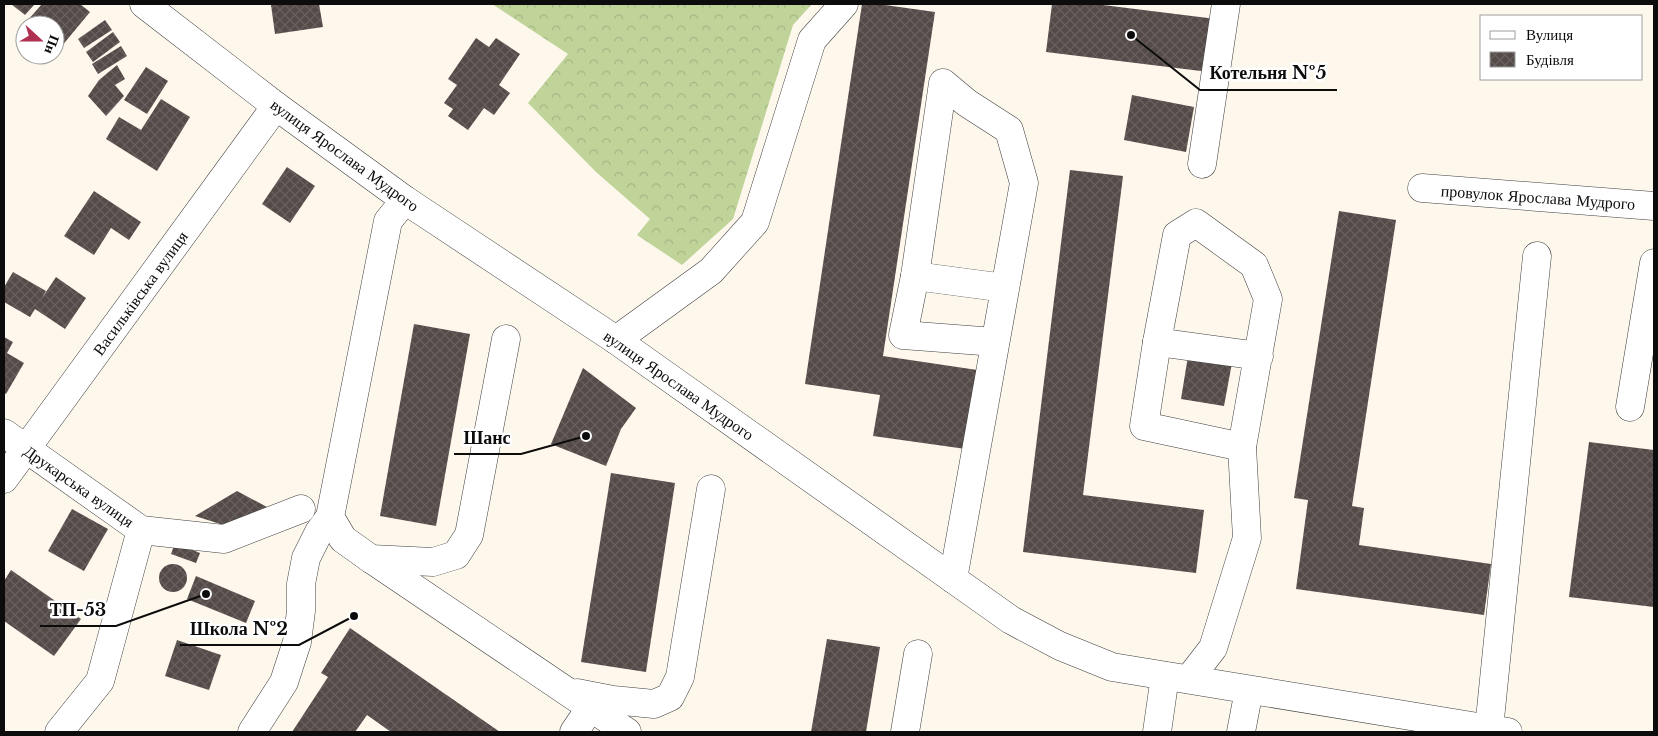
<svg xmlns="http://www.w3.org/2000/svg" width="1658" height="736" viewBox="0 0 1658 736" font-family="'Libre Baskerville',serif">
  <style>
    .forest { fill: url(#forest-crowns) }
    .building { fill: url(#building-cross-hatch) }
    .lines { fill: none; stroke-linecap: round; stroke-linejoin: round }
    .minor-casing { stroke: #3f3f3f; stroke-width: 29 }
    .minor { stroke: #fff; stroke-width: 28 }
    .labels { text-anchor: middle; stroke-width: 5; stroke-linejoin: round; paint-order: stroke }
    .street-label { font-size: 16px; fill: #0c0c0c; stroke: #fff }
    .leader { fill: none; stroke: #0c0c0c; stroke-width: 2 }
    .callout-dot { fill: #0c0c0c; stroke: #fff; stroke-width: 2 }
    .callout-label { font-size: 18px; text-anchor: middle; font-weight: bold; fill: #0c0c0c; stroke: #fff; stroke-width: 5; stroke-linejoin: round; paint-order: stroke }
  </style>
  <defs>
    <pattern id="forest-crowns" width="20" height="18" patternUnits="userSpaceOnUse" patternTransform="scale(1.25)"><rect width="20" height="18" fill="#c0d49a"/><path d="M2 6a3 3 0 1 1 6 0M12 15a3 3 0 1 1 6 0" fill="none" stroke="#a4b584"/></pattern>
    <pattern id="building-cross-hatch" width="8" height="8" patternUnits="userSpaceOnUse" patternTransform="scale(1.25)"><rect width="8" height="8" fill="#544b49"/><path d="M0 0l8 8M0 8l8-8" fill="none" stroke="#68605f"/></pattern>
  </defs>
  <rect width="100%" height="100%" fill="#fdf7ec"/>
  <path class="forest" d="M492 4H812L793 25 733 219 682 265 637 235 650 219 596 172 528 103 568 54Z"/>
  <g class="building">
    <path d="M11 4H35L25 15Z"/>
    <path d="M42 4H80L90 12 61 47 55 42V25H34L28 20Z"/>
    <path d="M279 4H319L323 27 275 34 271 5Z"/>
    <path d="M862 4H878L935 12 883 356 984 371 973 450 873 436 880 395 805 384Z"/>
    <path d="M1052 4H1095L1216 19 1209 72 1046 52Z"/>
    <path d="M105 20 112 30 84 48 78 39Z"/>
    <path d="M113 32 120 42 93 62 86 52Z"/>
    <path d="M476 38 489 47 496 38 520 54 499 85 510 93 494 115 484 108 468 130 448 116 453 109 444 103 457 85 448 79Z"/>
    <path d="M121 46 127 56 98 74 92 64Z"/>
    <path d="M117 65 125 79 115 85 124 96 106 116 88 96 99 80Z"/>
    <path d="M146 67 168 81 147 114 124 100Z"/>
    <path d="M1132 95 1194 107 1186 152 1124 140Z"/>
    <path d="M161 99 190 117 157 171 106 139 119 117 141 130Z"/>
    <path d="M287 167 315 186 290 223 262 204Z"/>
    <path d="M1070 170 1123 176 1083 495 1204 510 1196 573 1023 552Z"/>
    <path d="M94 191 141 222 129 240 111 228 94 255 64 236Z"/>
    <path d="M1339 211 1396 220 1352 506 1364 508 1359 545 1491 564 1484 615 1296 589 1308 500 1294 498Z"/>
    <path d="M13 272 46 291 42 298 56 277 86 298 65 329 35 309 30 317 4 302V287Z"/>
    <path d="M414 324 470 334 436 526 380 516Z"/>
    <path d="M4 337 13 342 7 353 24 363 6 394 4 393Z"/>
    <path d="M1188 356 1232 363 1224 406 1181 399Z"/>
    <path d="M583 368 636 408 621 429 606 466 551 444Z"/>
    <path d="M1589 442 1654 450V607L1569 597Z"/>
    <path d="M611 473 675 483 646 672 581 662Z"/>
    <path d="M237 491 267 507 236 529 195 516Z"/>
    <path d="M72 509 108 529 84 571 48 551Z"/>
    <path d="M175 543 200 553 196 563 171 554Z"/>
    <circle cx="173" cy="578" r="14"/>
    <path d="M11 570 81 619 54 656 4 621V581Z"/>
    <path d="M196 576 255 601 246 623 187 599Z"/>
    <path d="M350 628 500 732H391L367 715 355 732H292L328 677 321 673Z"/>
    <path d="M827 639 880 647 866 732H811Z"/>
    <path d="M177 640 221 655 209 690 165 676Z"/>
  </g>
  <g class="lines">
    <g class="minor-casing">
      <g id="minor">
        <path d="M144 4 276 106 405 200 616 340 1011 620 1060 646 1112 667 1508 732"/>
        <path d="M1202 164 1226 4"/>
        <path d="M1422 188 1654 206"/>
        <path d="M405 200 388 221 330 517 343 539 371 559 627 732"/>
        <path d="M915 276 903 335 995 342"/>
        <path d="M616 340 711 271 755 222 812 40 844 4"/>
        <path d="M1157 342 1144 426 1242 447"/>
        <path d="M1630 407 1654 263"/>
        <path d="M4 433 141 530 224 539 301 509"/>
        <path d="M4 479 276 106"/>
        <path d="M371 559 433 562 456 555 469 535 506 339"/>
        <path d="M953 579 1024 183 1009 130 967 103 943 83 915 276 1005 288"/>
        <path d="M1189 679 1213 648 1247 538 1242 447 1268 299 1254 265 1196 223 1177 235 1157 342 1259 356"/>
        <path d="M577 693 613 700 654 704 670 697 680 677 711 489"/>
        <path d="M1489 729 1537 256"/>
        <path d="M59 732 100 681 141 530"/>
        <path d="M252 732 284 682 297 642 301 611V584L306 558 319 532 330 517"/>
        <path d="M574 732 591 707"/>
        <path d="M905 732 918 654"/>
        <path d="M1157 732 1165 676"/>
        <path d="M1241 732 1249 690"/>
      </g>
    </g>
    <use href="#minor" class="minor"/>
  </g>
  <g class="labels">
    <g class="street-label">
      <text transform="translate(345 155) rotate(36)" y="6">вулиця Ярослава Мудрого</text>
      <text transform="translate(1538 197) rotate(4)" y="6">провулок Ярослава Мудрого</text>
      <text transform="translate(140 293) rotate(-54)" y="6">Васильківська вулиця</text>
      <text transform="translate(679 385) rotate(35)" y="6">вулиця Ярослава Мудрого</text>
      <text transform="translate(79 486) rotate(35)" y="6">Друкарська вулиця</text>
    </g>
  </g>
  <path class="leader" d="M1131 35L1200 90H1337M586 436L521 454H454M206 594L116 626H40M354 616L299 645H180"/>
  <g class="callout-dot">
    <circle cx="1131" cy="35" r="5"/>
    <circle cx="586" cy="436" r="5"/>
    <circle cx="206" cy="594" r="5"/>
    <circle cx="354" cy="616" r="5"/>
  </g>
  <g class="callout-label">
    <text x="1268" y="79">Котельня №5</text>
    <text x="487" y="444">Шанс</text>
    <text x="78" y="616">ТП-53</text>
    <text x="239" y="635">Школа №2</text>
  </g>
  <rect width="1658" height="736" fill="none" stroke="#0c0c0c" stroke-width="10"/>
  <rect x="1480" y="15" width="162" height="65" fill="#ffffff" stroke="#9e9e9e"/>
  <rect x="1490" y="31" width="25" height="8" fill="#ffffff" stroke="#9e9e9e"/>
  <text x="1526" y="40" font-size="15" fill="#0c0c0c">Вулиця</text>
  <rect x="1490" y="52" width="25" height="15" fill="url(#building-cross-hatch)" stroke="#9e9e9e"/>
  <text x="1526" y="65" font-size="15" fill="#0c0c0c">Будівля</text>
  <g transform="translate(40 40) rotate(111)"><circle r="24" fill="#ffffff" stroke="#9e9e9e"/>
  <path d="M0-4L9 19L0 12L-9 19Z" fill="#b03051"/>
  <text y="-8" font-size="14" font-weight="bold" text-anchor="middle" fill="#0c0c0c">Пн</text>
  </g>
</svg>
